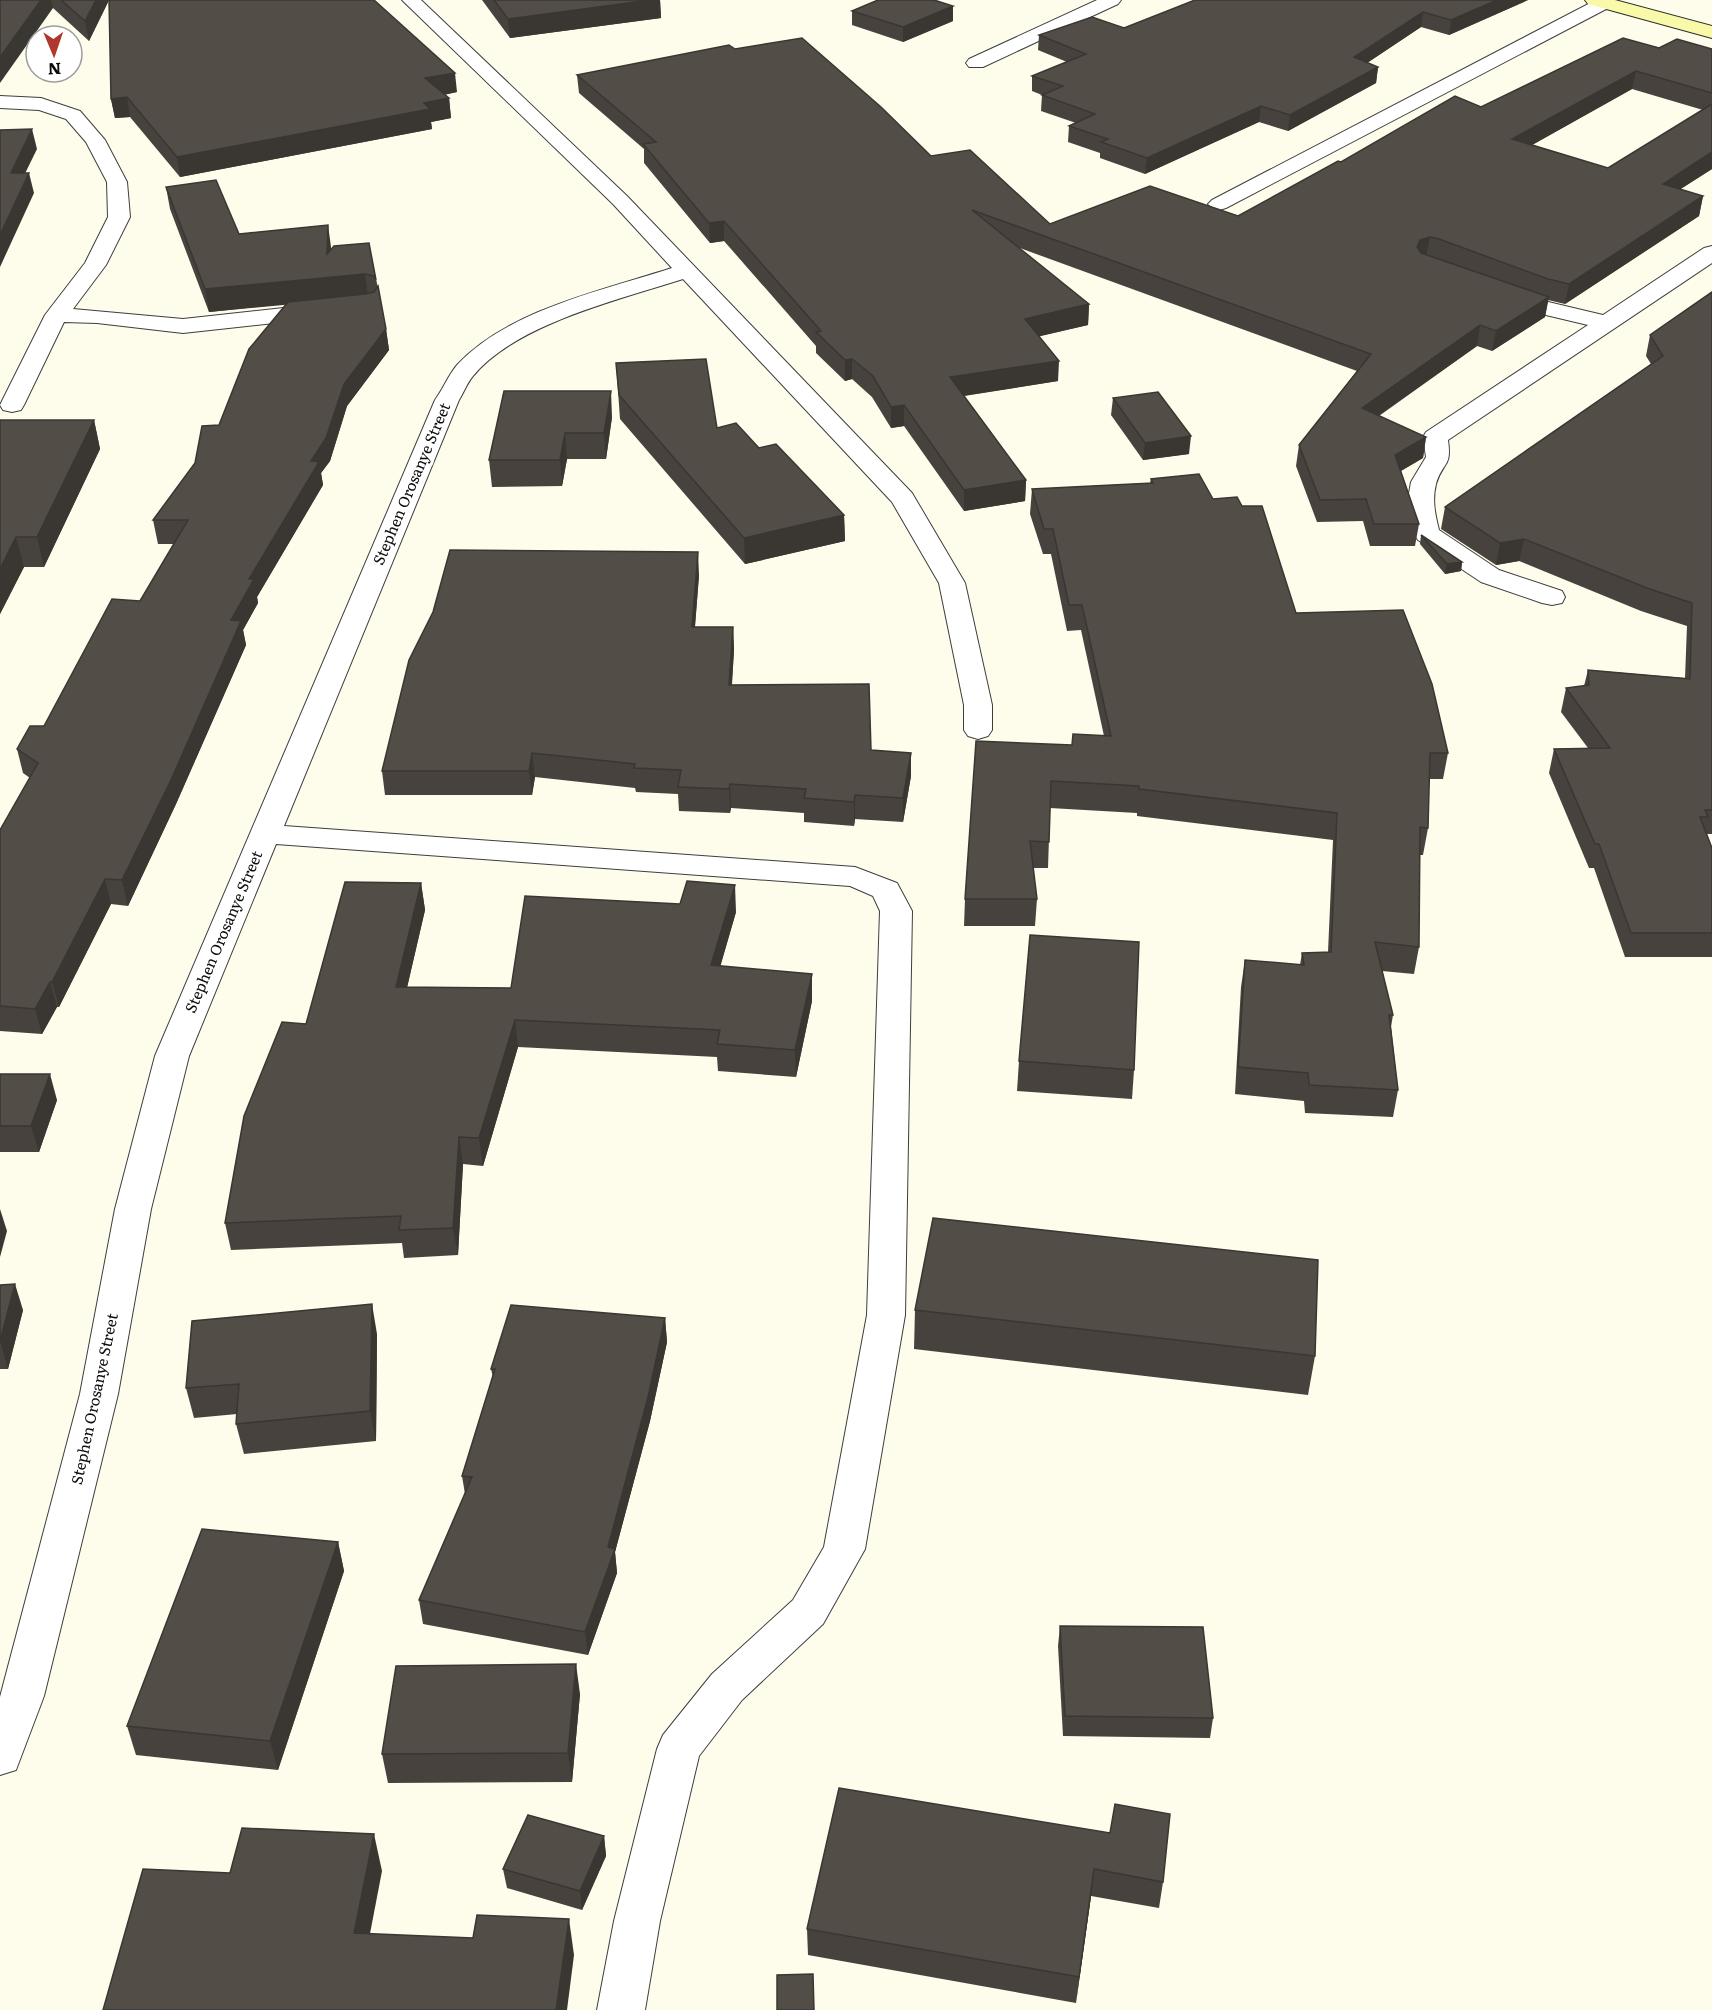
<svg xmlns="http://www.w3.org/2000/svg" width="1712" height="2010" viewBox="0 0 1712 2010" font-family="Literata,serif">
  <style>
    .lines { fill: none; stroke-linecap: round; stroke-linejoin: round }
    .street-casing { stroke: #3e3e3e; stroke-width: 2 }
    .secondary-casing { stroke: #2d2d2d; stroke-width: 2 }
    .street { fill: #fff; fill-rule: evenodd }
    .secondary { fill: #f9f9aa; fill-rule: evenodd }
    .wall { fill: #47423e; fill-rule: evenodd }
    .shaded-wall { fill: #3a3632 }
    .building { fill: #534d48; stroke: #3a3632; stroke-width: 1.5 }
    .labels { text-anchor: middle; stroke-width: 6; stroke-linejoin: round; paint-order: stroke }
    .street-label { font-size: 15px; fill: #0b0b0b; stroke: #fff }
  </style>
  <rect width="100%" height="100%" fill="#fefcea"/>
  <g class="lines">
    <g class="street-casing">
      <g id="street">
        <path d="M402 0H421L627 196 912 493 965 583 992 705V730L988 736 978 739 968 736 964 730V705L939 583 892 502 683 279C621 299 515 324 473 376 467 383 464 392 459 400L284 826 855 867 897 883 912 911 905 1315 865 1549 823 1624 742 1700 699 1756 660 1921 645 2010H597L614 1921 657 1749 663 1735 712 1674 793 1600 824 1547 867 1315 880 911 873 896 850 886 276 844 189 1056 151 1209 118 1394 44 1696 16 1770 0 1775V1697L80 1394 115 1209 155 1056 435 400C443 389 448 376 457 365 508 310 604 290 672 268L613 204Z"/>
        <path d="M1097 0H1121L1118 4 983 67H969L966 63 969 59Z"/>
        <path d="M1596 0H1611L1613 3 1610 7 1226 208 1219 210 1212 208 1208 204 1212 200Z"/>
        <path d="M0 96 41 98 80 111 105 140 127 182 130 217 106 265 73 309 183 319 320 304 328 306 331 311 328 316 320 318 183 333 97 323 64 322 24 405 21 410 12 412 3 410 0 405 45 315 85 263 108 217 107 182 86 142 66 119 39 110 0 108Z"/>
        <path d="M1712 246V263L1448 440C1452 468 1443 461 1436 484 1432 500 1435 514 1439 530L1499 570 1562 591 1565 597 1562 603 1552 605 1542 603 1481 582 1418 540 1414 534 1407 505 1411 482 1426 457 1423 437 1426 432 1588 325 1529 311 1495 298 1492 293 1495 288 1503 286 1544 301 1603 315 1704 248Z"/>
      </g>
    </g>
    <g class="secondary-casing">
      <path id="secondary" d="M1585 0H1615L1712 26V38L1588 4Z"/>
    </g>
    <use href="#street" class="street"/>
    <use href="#secondary" class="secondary"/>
  </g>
  <g class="wall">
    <path d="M0 0H109L89 41 53 8Z"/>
    <path d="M109 0 457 92 444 95 449 98 451 118 431 122 432 129 180 177 130 117 115 118 111 99Z"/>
    <path d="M482 0H660L661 18 510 38Z"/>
    <path d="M1528 0 1449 35 1421 27 1367 63 1378 67 1376 83 1288 131 1259 122 1145 174 1100 158V153L1068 142 1069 126 1076 123 1041 111 1042 95 1032 91V76L1067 62 1038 50 1039 35 1124 28Z"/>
    <path d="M953 6V21L903 42 852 25V11Z"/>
    <path d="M1659 48 1712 49V169L1680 189 1703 196 1699 216 1565 304 1548 300 1545 317 1492 351 1477 346 1379 416 1426 437 1423 458 1401 471 1419 524 1415 546H1370L1363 521 1317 522 1296 466 1299 445 1357 371 1017 247 1089 304 1088 325 1039 336 1058 381 964 396 1026 480 1025 501 964 511 904 426 891 428 872 397 852 379 845 381 816 353V346L724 241 710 243 644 163V149L579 93 577 75 735 49 931 156 1050 224 1238 216 1341 162 1481 107ZM1632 89 1703 110 1608 168 1532 145Z"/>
    <path d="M166 187 239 234 331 249 369 243 386 329 389 350 347 406 330 461 321 473 323 485 257 597 258 603 243 630 246 645 176 804 128 906 111 904 59 1007H57L42 1034 0 1031V830L30 778 23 773 17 749 44 726 140 601 174 544H158L153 520 195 463 219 425 286 304 209 312 170 209Z"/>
    <path d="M1712 292V834H1706L1712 848V957H1625L1594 868H1589L1549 773 1554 749 1588 748 1561 712 1566 688 1584 686 1588 670 1685 678 1687 626 1641 611 1519 561 1496 565 1441 529 1445 507 1651 364 1646 356 1650 335Z"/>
    <path d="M616 363 717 428 759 448 844 515 845 541 745 564 620 419Z"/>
    <path d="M504 391 612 417 606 459H567L562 486 492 487 489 460Z"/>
    <path d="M1113 398 1189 454 1143 460 1111 415Z"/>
    <path d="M0 420H94L100 449 44 567H24L0 614Z"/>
    <path d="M1151 479 1213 499 1296 613 1448 753 1443 779H1429L1428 828 1423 855H1419V947L1414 974 1382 971 1393 1015 1391 1027 1398 1090 1393 1117 1305 1113 1304 1101 1235 1094 1241 987 1245 960 1300 965 1302 953 1328 952 1333 840 1137 816V813L1050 808 1048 868H1033L1037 899 1035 926H964L965 899 1072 745 1104 736 1081 630 1067 631 1051 554H1043L1030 514 1032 489 1150 483Z"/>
    <path d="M1421 535 1462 562 1461 571 1445 574 1420 544Z"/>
    <path d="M699 575 695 627H733L734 650 732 685 871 750 911 776 903 822 855 819 854 826 804 822V813L731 808 730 813 679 811 678 794 636 792 635 788 535 777 532 795H385L382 771Z"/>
    <path d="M421 883 425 910 407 987 511 988 736 912 720 966 812 974V1001L796 1077 718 1071 717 1057 518 1047 483 1166 463 1164 458 1255 404 1258 402 1243 231 1250 225 1223 306 1024Z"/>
    <path d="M1019 1061 1134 1070 1132 1099 1017 1091Z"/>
    <path d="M0 1074 57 1100 39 1152H0Z"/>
    <path d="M0 1285 23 1310 8 1369H0Z"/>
    <path d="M915 1310 1315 1356 1308 1395 914 1349Z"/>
    <path d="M665 1318 667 1342 650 1421 615 1552 617 1573 588 1655 423 1624 419 1600 465 1494 462 1476 493 1377 491 1369Z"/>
    <path d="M377 1334 376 1441 244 1454 236 1424 237 1414 194 1418 186 1388Z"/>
    <path d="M338 1542 344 1571 278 1770 136 1755 127 1726Z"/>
    <path d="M1060 1626 1213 1718 1210 1738 1063 1736 1058 1646Z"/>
    <path d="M580 1694 572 1782 388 1783 382 1754Z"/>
    <path d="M1110 1833 1163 1882 1159 1908 1091 1896 1076 2003 808 1955 807 1929Z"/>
    <path d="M604 1836 606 1856 582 1910 507 1888 503 1869Z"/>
  </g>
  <g class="shaded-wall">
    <path d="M41 0H51L53 8 0 83V57Z"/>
    <path d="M96 0H109L89 41 85 21Z"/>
    <path d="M651 0H660L661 18 510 38 508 19Z"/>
    <path d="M1497 0H1528L1449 35 1451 20Z"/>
    <path d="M953 6V21L903 42V27Z"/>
    <path d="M1423 12 1421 27 1352 73 1354 57Z"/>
    <path d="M1378 67 1376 83 1288 131 1290 115Z"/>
    <path d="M1636 71 1632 89 1509 158 1512 139Z"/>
    <path d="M455 73 457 92 427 98 425 78Z"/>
    <path d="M127 97 130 117 115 118 111 99Z"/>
    <path d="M449 98 451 118 431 122 432 129 180 177 177 157Z"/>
    <path d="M1261 106 1259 122 1145 174 1147 158Z"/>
    <path d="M32 129 37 149 15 194 11 173Z"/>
    <path d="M1712 152V169L1659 203 1663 184Z"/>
    <path d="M29 173 34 193 0 267V235Z"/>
    <path d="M1703 196 1699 216 1565 304 1569 284Z"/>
    <path d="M724 221V241L710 243 709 223Z"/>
    <path d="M328 225 331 247 330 276 327 254Z"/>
    <path d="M1430 237 1426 257 1417 260V247L1420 240Z"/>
    <path d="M365 274 368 297 209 312 205 289Z"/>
    <path d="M1549 297 1545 317 1492 351 1496 331Z"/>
    <path d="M1089 304 1088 325 1024 340 1025 319Z"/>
    <path d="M1480 325 1477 346 1359 429 1362 408Z"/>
    <path d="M386 329 389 350 347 406 330 461 321 473 323 485 257 597 258 603 243 630 246 645 176 804 128 906 122 880 231 620 249 579 311 461 344 384Z"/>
    <path d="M852 359V379L845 381V360Z"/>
    <path d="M1059 361 1058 381 949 398 950 377Z"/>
    <path d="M611 391 612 417 606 459 604 433Z"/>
    <path d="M904 405V426L891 428V407Z"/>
    <path d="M94 420 100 449 44 567 37 537Z"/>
    <path d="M565 433 567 459 562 486 560 460Z"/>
    <path d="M1191 436 1189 454 1143 460 1145 443Z"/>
    <path d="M1426 437 1423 458 1392 476 1395 455Z"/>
    <path d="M1026 480 1025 501 964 511V490Z"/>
    <path d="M844 515 845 541 745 564 744 538Z"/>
    <path d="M16 537 24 567 0 614V569Z"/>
    <path d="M1524 539 1519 561 1496 565 1500 543Z"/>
    <path d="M698 552 699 575 693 650 692 627Z"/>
    <path d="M1462 562 1461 571 1445 574 1447 564Z"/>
    <path d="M733 627 734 650 730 709 729 685Z"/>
    <path d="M532 753 535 777 532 795 529 771Z"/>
    <path d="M911 753V776L903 822V798Z"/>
    <path d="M730 784 731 808 730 813 729 789Z"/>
    <path d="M855 795V819L854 826V802Z"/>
    <path d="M105 879 111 904 59 1007 52 982Z"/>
    <path d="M421 883 425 910 401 1014 396 987Z"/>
    <path d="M735 885 736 912 713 992 711 965Z"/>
    <path d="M812 974V1001L796 1077 795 1050Z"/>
    <path d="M50 982 57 1007 42 1034 35 1009Z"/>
    <path d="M515 1020 518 1047 483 1166 479 1138Z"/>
    <path d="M50 1074 57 1100 39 1152 31 1126Z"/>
    <path d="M459 1137 463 1164 458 1255 453 1228Z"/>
    <path d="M0 1209 7 1231 0 1257Z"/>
    <path d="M15 1284 23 1310 8 1369 0 1341Z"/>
    <path d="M372 1304 377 1334 376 1441 370 1411Z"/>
    <path d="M665 1318 667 1342 650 1421 615 1552 617 1573 588 1655 585 1632 608 1547Z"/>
    <path d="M338 1542 344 1571 278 1770 270 1741Z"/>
    <path d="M576 1664 580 1694 572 1782 568 1753Z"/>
    <path d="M374 1834 382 1871 363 1970 354 1933Z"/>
    <path d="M604 1836 606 1856 582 1910 580 1891Z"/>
    <path d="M1094 1869 1091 1896 1076 2003 1079 1977Z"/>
    <path d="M569 1919 574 1955 567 2010H556Z"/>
  </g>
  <g class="building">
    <path d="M0 0H41L0 57Z"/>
    <path d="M61 0H96L85 21Z"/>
    <path d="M109 0H374L455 73 425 78 449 98 424 103 430 109 177 157 127 97 111 99Z"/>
    <path d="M494 0H651L508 19Z"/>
    <path d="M878 0H934L953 6 903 27 852 11Z"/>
    <path d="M1195 0H1497L1451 20 1423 12 1354 57 1378 67 1290 115 1261 106 1147 158 1101 142 1108 139 1069 126 1095 114 1042 95 1063 86 1032 76 1086 54 1039 35 1092 17 1124 28Z"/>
    <path d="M802 38 881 107 931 156 970 150 1050 224 1150 186 1238 216 1338 161 1341 162 1455 96 1481 107 1623 38 1659 48 1677 39 1712 49V93L1636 71 1512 139 1608 168 1712 104V152L1663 184 1703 196 1569 284 1548 279 1439 239 1430 237 1420 240 1417 247 1421 253 1549 297 1496 331 1480 325 1362 408 1426 437 1395 455 1419 524H1374L1366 499 1320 500 1299 445 1371 354 972 210 1089 304 1025 319 1059 361 950 377 1026 480 964 490 904 405 891 407 873 376 852 359 845 360 816 332 821 331 724 221 709 223 643 144 656 142 577 75 729 45 735 49Z"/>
    <path d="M32 129 11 173H29L0 235V130Z"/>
    <path d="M216 180 239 234 328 225 327 254 334 246 369 243 376 280 374 276 365 274 205 289 166 187Z"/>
    <path d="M378 286 386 329 344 384 326 438 311 461 319 462 249 579H254L231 620 241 621 171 780 122 880 105 879 52 982H50L35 1009 0 1006V830L38 763 17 749 30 726H44L112 599 140 601 188 520H153L195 463 202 426 219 425 249 349 288 302 365 294 374 292Z"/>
    <path d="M1712 292V810H1705L1708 817H1700L1712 848V933H1631L1599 844H1595L1554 749 1610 748 1566 688 1589 685 1588 670 1690 679 1692 603 1647 588 1524 539 1500 543 1445 507 1663 356 1650 335Z"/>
    <path d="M706 359 717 428 736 423 759 448 776 444 844 515 744 538 619 395 616 363Z"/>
    <path d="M504 391H611L604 433H565L560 460H489Z"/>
    <path d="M1158 392 1191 436 1145 443 1113 398Z"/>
    <path d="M0 420H94L37 537H16L0 569Z"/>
    <path d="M1199 474 1213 499 1237 497 1242 506H1262L1296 613 1403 610 1432 684 1448 753H1430L1428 828 1420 827 1419 947 1375 942 1393 1015H1389L1398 1090 1309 1085 1308 1073 1238 1067 1245 960 1304 965 1302 953 1331 952 1337 813 1139 789V786L1051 781 1049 842 1030 841 1037 899H965L976 741 1072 745 1073 734 1111 736 1082 605H1069L1053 529H1044L1032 489 1153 483 1151 479Z"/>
    <path d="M1421 535 1462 562 1447 564Z"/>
    <path d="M450 550 698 552 692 627H733L729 685 869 684 871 750 911 753 903 798 855 795 854 802 804 798 806 789 730 784 729 789 678 787 681 770 634 768 635 764 532 753 529 771H382L409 660 433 612Z"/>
    <path d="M687 881 735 885 711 965 812 974 795 1050 717 1044 720 1030 515 1020 479 1138 459 1137 453 1228 399 1230 401 1216 225 1223 244 1116 282 1022 306 1024 345 882 421 883 396 987 511 988 525 896 680 904Z"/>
    <path d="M1030 935 1139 942 1134 1070 1019 1061Z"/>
    <path d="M0 1074H50L31 1126H0Z"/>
    <path d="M933 1218 1318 1260 1315 1356 915 1310Z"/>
    <path d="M15 1284 0 1341V1285Z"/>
    <path d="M372 1304 370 1411 236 1424 239 1384 186 1388 192 1321Z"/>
    <path d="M511 1305 665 1318 648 1397 608 1547 615 1549 585 1632 419 1600 472 1477 462 1476 495 1369H491Z"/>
    <path d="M202 1529 338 1542 270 1741 127 1726Z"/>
    <path d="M1060 1626 1203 1627 1213 1718 1065 1716Z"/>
    <path d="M576 1664 568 1753 382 1754 396 1666Z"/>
    <path d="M839 1788 1110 1833 1115 1804 1170 1814 1163 1882 1094 1869 1079 1977 807 1929Z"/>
    <path d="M528 1815 604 1836 580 1891 503 1869Z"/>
    <path d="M242 1828 374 1834 354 1933 473 1938 477 1915 569 1919 556 2010H103L143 1869 230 1873Z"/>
    <path d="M813 1974 814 2010H777V1975Z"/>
  </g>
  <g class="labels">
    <g class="street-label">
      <text transform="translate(412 484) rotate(-67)" y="5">Stephen Orosanye Street</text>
      <text transform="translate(224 932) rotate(-67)" y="5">Stephen Orosanye Street</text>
      <text transform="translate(95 1399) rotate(-78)" y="5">Stephen Orosanye Street</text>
    </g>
  </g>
  <g transform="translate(54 54) rotate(178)"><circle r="28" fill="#ffffff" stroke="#9d9d9d" stroke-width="1.5"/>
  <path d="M0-4.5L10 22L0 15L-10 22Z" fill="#b0372e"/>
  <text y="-9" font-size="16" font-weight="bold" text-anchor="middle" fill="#0b0b0b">N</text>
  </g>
</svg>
